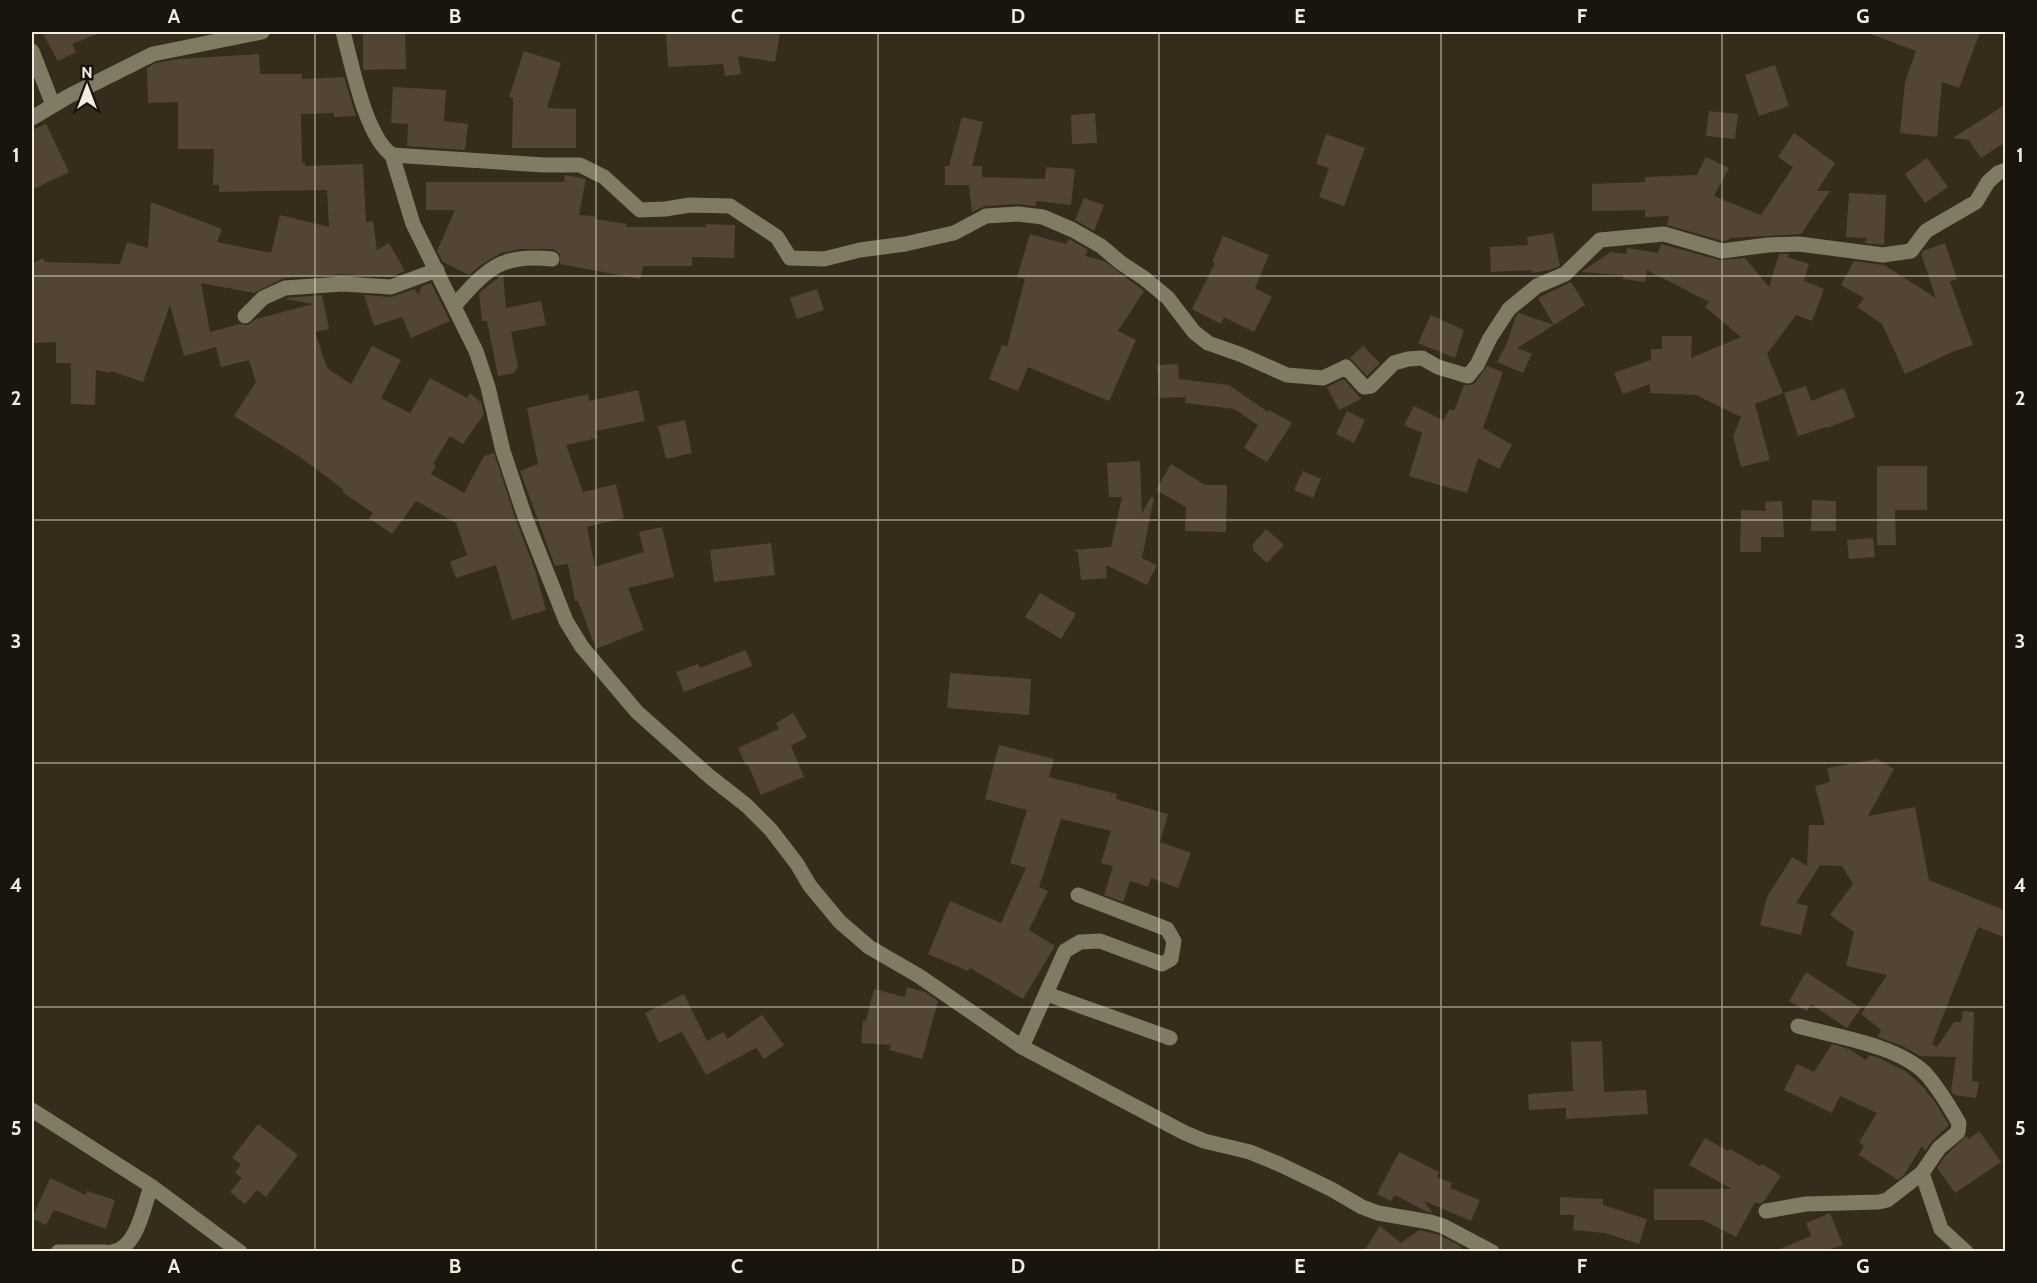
<svg xmlns="http://www.w3.org/2000/svg" width="2037" height="1283" viewBox="0 0 2037 1283" font-family="Cabin,sans-serif">
  <style>
    .building { fill: #534535 }
    .lines { fill: none; stroke-linecap: round; stroke-linejoin: round }
    .minor { stroke: #817b66; stroke-width: 15 }
    .grid { fill: none; stroke: #f2ece1; stroke-width: 1.5; stroke-opacity: 0.55 }
    .neatline { fill: none; stroke: #f2ece1; stroke-width: 2 }
    .grid-label { font-size: 20px; text-anchor: middle; font-weight: bold; fill: #f2ece1 }
  </style>
  <rect width="100%" height="100%" fill="#352c1b"/>
  <g class="building">
    <path d="M42 32H100V33L72 44 76 52 58 61Z"/>
    <path d="M363 32H405L406 69 363 70Z"/>
    <path d="M666 32H780L775 62 738 56 741 74 725 76 723 64 668 67Z"/>
    <path d="M1869 32H1980L1959 88 1942 82 1937 137 1900 133 1905 82 1916 51 1868 33Z"/>
    <path d="M524 51 561 63 547 108 576 109V148H512L513 98 509 97Z"/>
    <path d="M259 54 260 74H302V79L344 77 356 116 334 117V113L301 114 302 163H305V166L363 164 366 222 373 221 377 250 389 243 405 271 390 277 343 274 284 278 254 293 201 283 210 332 239 324 248 325 256 319 313 304 285 299 287 298 322 295 329 329 315 332 327 368 351 384 372 346 401 360 381 398 410 413 430 378 467 398 470 393 481 402 484 414 463 444 450 436 433 464 436 466 431 474 464 493 484 456 494 453 516 520 535 570 546 610 512 620 496 565 456 578 450 562 467 555 456 523 416 501 392 534 369 518 373 513 342 492 344 490 300 457 234 416 256 382 249 360 221 367 216 347 184 356 170 305 143 382 111 371 110 373 96 370 95 405 71 404V363H56V342L32 343V264L43 258 45 262 120 264 127 242 148 248 151 202 222 229 217 242 271 253 280 215 329 227 327 190 219 192V185H213L214 149H178V102L148 103 147 68 156 63 179 59Z"/>
    <path d="M1775 65 1789 106 1759 116 1745 75Z"/>
    <path d="M393 87 446 90 444 121 468 124 465 150 407 146 408 124 391 123Z"/>
    <path d="M2006 104V142L1981 158 1969 140 1953 138Z"/>
    <path d="M1709 111 1738 114 1735 139 1706 136Z"/>
    <path d="M1095 113 1097 143 1072 144 1071 115Z"/>
    <path d="M962 117 983 122 972 166H982V177L1045 179 1046 167 1075 169 1071 205 1036 201V206L1018 204 985 206 972 212 969 185H945V166H949Z"/>
    <path d="M46 124 69 172 32 190V130Z"/>
    <path d="M1794 133 1835 163 1817 191H1830L1801 234 1729 238 1730 240 1723 241 1667 225 1669 216 1645 217V210L1592 211V184L1645 182V177L1697 175 1706 157 1729 168 1714 196 1761 215 1793 167 1778 157Z"/>
    <path d="M1326 134 1365 148 1344 206 1319 197 1329 168 1316 164Z"/>
    <path d="M1927 158 1948 187 1925 203 1905 174Z"/>
    <path d="M565 175 586 179 579 215 595 216V219L627 224 626 227H706V224L735 225 734 258 692 257V266H643L640 279 560 264V254L553 249H519L501 253 481 265 469 275 443 262 437 251 455 210H426V182H564Z"/>
    <path d="M1849 193 1886 195 1884 245 1865 243 1867 238 1846 237Z"/>
    <path d="M1084 198 1104 205 1094 231 1075 220Z"/>
    <path d="M1553 233 1560 266 1549 270 1532 273V270L1491 272 1490 247 1528 245 1527 237Z"/>
    <path d="M1030 234 1066 244 1069 239 1088 250 1085 256 1104 261 1144 291 1118 331 1136 340 1109 401 1028 367 1018 391 989 379 1002 345 1007 347 1025 279 1017 277Z"/>
    <path d="M1223 236 1269 255 1255 288 1272 297 1254 332 1224 317 1221 324 1192 309 1215 263 1212 262Z"/>
    <path d="M1945 243 1957 279 1950 282 1973 345 1952 352 1905 374 1882 324 1857 307 1864 298 1841 285 1854 261 1884 265 1936 298 1921 254 1923 251Z"/>
    <path d="M1661 244 1720 260 1745 258 1769 287 1779 254H1789L1787 257 1809 264 1804 281 1824 289 1812 321 1796 315 1767 354 1783 393 1755 404 1770 460 1741 467 1733 436 1741 417 1696 395 1650 393V384L1623 394 1614 373 1651 360V349H1662V336H1692L1691 358 1741 337 1705 307 1709 302 1647 270 1645 282 1623 279V275L1581 272 1611 252 1626 254 1627 248 1658 253Z"/>
    <path d="M503 274 506 308 541 301 546 325 511 332 518 367 514 373 498 376 487 321H482L479 293Z"/>
    <path d="M1571 282 1585 305 1554 325 1538 298Z"/>
    <path d="M431 283 450 321 411 338 402 317 374 326 364 295 391 297 415 289 418 295 422 286Z"/>
    <path d="M817 289 824 310 797 319 790 298Z"/>
    <path d="M1519 313 1554 325 1517 348 1532 354 1523 373 1497 362 1507 343 1516 316Z"/>
    <path d="M1431 315 1464 330 1455 358 1418 343Z"/>
    <path d="M1363 346 1380 363 1367 376 1350 358Z"/>
    <path d="M1178 364 1179 379 1229 385 1268 412 1269 410 1292 423 1267 462 1244 448 1258 425 1234 409 1185 403 1186 397 1159 398 1157 365Z"/>
    <path d="M1487 366 1503 372 1483 428 1512 445 1499 469 1478 458 1467 493 1409 476 1422 433 1404 425 1414 406 1443 420 1450 409 1454 411 1464 385H1470L1475 383Z"/>
    <path d="M1344 379 1361 399 1339 410 1327 387Z"/>
    <path d="M1806 386 1811 401 1844 388 1855 417 1827 428 1826 427 1798 436 1784 393Z"/>
    <path d="M638 390 645 421 596 431 598 438 566 445 583 492 616 484 624 518 587 527 595 567 644 552 639 532 662 527 674 577 628 588 644 630 596 649 578 601H575L568 564 555 566 520 471 538 464 527 408 588 394 589 401Z"/>
    <path d="M1347 411 1365 420 1354 443 1336 434Z"/>
    <path d="M685 420 692 453 666 459 658 426Z"/>
    <path d="M1140 461 1142 513 1151 497 1154 498 1142 558 1157 565 1147 585 1106 565 1107 578 1081 580 1078 552 1073 550 1111 547 1122 497H1109L1107 463Z"/>
    <path d="M1171 464 1205 485H1227L1226 532 1185 531 1186 507 1156 490Z"/>
    <path d="M1877 466H1927V510H1895L1896 545H1877Z"/>
    <path d="M1303 471 1321 479 1313 498 1294 490Z"/>
    <path d="M1812 500 1836 501V531H1811Z"/>
    <path d="M1782 501 1784 537H1761V552H1740L1741 510 1766 511 1765 502Z"/>
    <path d="M1266 529 1284 545 1267 563 1253 550V544Z"/>
    <path d="M1873 538 1875 557 1849 559 1847 540Z"/>
    <path d="M771 543 775 575 714 582 710 550Z"/>
    <path d="M1040 593 1076 614 1061 639 1025 617Z"/>
    <path d="M746 650 752 666 684 692 676 672 698 664 700 668Z"/>
    <path d="M950 673 1031 679 1029 715 947 708Z"/>
    <path d="M793 713 807 737 791 746 804 777 761 795 748 765 746 766 738 748 779 729 776 723Z"/>
    <path d="M999 745 1054 759 1049 777 1117 794 1116 799 1168 814 1160 842 1191 853 1178 888 1151 878 1148 887 1130 881 1123 902 1104 895 1113 866 1101 863 1111 831 1061 819 1039 887 1048 891 1029 930 1055 946 1023 999 970 968 968 971 928 954 950 901 1001 923 1026 868 1010 863 1027 810 985 799Z"/>
    <path d="M1877 759 1894 769 1868 816 1915 807 1929 880 2006 911V938L1978 927 1932 1044 1937 1047 1954 1022H1961L1963 1011 1974 1012 1972 1081 1979 1082 1976 1098 1954 1095 1951 1091 1956 1057 1920 1056 1902 1046 1878 1037 1881 1030 1861 1014 1887 975 1846 966 1854 932 1830 915 1853 884 1842 866 1820 865 1796 903 1808 906 1801 935 1760 925 1767 897 1792 857 1807 866 1809 825H1825L1815 786 1830 782 1827 768Z"/>
    <path d="M1806 972 1861 1008 1847 1028 1811 1004 1807 1011 1789 1001Z"/>
    <path d="M907 987 925 992 938 1001 922 1059 889 1050 891 1045 861 1043 863 1021H866L874 989 905 997Z"/>
    <path d="M684 994 707 1041 724 1032 727 1039 762 1015 784 1045 764 1059 756 1048 706 1075 682 1032 659 1043 645 1013Z"/>
    <path d="M1602 1041 1604 1092 1646 1090 1648 1114 1566 1119V1108L1529 1110 1528 1094 1573 1091 1571 1042Z"/>
    <path d="M1832 1044 1849 1049 1866 1060 1869 1055 1879 1058 1907 1072 1927 1091H1925L1933 1099 1949 1125 1932 1141 1925 1151 1922 1146 1904 1175 1898 1180 1859 1155 1864 1146 1859 1142 1877 1113 1840 1096 1832 1113 1784 1090 1797 1064 1814 1072Z"/>
    <path d="M258 1124 298 1155 266 1197 257 1190 245 1204 230 1192 242 1178 235 1173 241 1164 232 1158Z"/>
    <path d="M1979 1131 2001 1162 1955 1193 1937 1168 1946 1155 1966 1136 1969 1139Z"/>
    <path d="M1705 1138 1728 1151 1730 1149 1760 1166 1762 1164 1781 1176 1764 1201 1760 1204 1755 1202 1736 1237 1703 1220H1654V1189H1732L1689 1165Z"/>
    <path d="M1399 1152 1439 1172 1437 1177 1452 1183 1450 1188 1480 1200 1471 1221 1424 1201 1433 1213 1425 1211 1395 1195 1391 1201 1377 1194Z"/>
    <path d="M50 1178 86 1195 87 1191 115 1200 106 1229 54 1210 46 1225 32 1218Z"/>
    <path d="M1560 1197 1603 1199V1205L1647 1219 1639 1244 1605 1233 1573 1230 1574 1215H1560Z"/>
    <path d="M1830 1213 1843 1245 1825 1251H1775L1811 1236 1806 1223Z"/>
    <path d="M1380 1226 1401 1243 1419 1230 1439 1235 1459 1245 1463 1251H1364Z"/>
  </g>
  <g class="lines">
    <g class="minor">
      <path d="M343 32C352 64 365 136 392 155L413 224 476 351 488 387 503 451 525 517 566 621 582 647 637 712 709 776 746 805 771 830 797 864 810 886 840 922 854 934 869 947 919 976 1022 1047 1185 1133 1204 1141 1250 1152 1279 1164 1331 1189 1362 1207 1378 1213 1430 1222 1443 1226 1492 1252"/>
      <path d="M32 51 53 105"/>
      <path d="M32 118 69 96 153 54 262 32"/>
      <path d="M392 155 544 165H580L604 177 640 210 665 209 690 205 730 206 777 237 790 258 824 259 860 250 905 244 954 233 986 216 1018 214 1043 217 1073 230 1101 246 1121 263 1144 278 1168 298 1194 332 1208 343 1242 355 1287 375 1323 378 1346 367 1364 387 1371 386 1394 363 1408 359 1422 358 1438 367 1468 376 1477 365 1490 338 1509 309 1537 286 1565 274 1600 240 1664 234 1722 251 1768 245 1799 244 1883 255 1911 251 1926 231 1976 202 1988 182 1998 173 2006 170"/>
      <path d="M454 306C487 269 501 253 552 259"/>
      <path d="M245 316 263 298 285 288 343 284 391 287 437 270"/>
      <path d="M1047 994 1170 1038"/>
      <path d="M1798 1026C1837 1037 1896 1045 1925 1073 1939 1088 1949 1106 1959 1123L1958 1132 1939 1148 1922 1173 1941 1229 1966 1252"/>
      <path d="M1022 1047 1065 951 1080 942 1100 941 1162 964 1171 959 1174 941 1167 929 1078 895"/>
      <path d="M32 1110 151 1186 240 1252"/>
      <path d="M1766 1211 1806 1204 1879 1202 1887 1200 1922 1173"/>
      <path d="M58 1252H106"/>
      <path d="M112 1252C137 1249 144 1206 151 1186"/>
    </g>
  </g>
  <path class="grid" d="M315 32V1252M596 32V1252M878 32V1252M1159 32V1252M1441 32V1252M1722 32V1252M32 276H2006M32 520H2006M32 763H2006M32 1007H2006"/>
  <rect width="2037" height="1283" fill="none" stroke="#19150d" stroke-width="66"/>
  <g transform="translate(87 87)" stroke="#19150d" stroke-width="4.5" paint-order="stroke">
  <path d="M0-4.5L10 22L0 15L-10 22Z" fill="#f2ece1"/>
  <text y="-9" font-size="16" font-weight="bold" text-anchor="middle" fill="#f2ece1">N</text>
  </g>
  <rect x="33" y="33" width="1971" height="1217" class="neatline"/>
  <g class="grid-label">
    <text x="174" y="23">A</text>
    <text x="455" y="23">B</text>
    <text x="737" y="23">C</text>
    <text x="1018" y="23">D</text>
    <text x="1300" y="23">E</text>
    <text x="1582" y="23">F</text>
    <text x="1863" y="23">G</text>
    <text x="16" y="162">1</text>
    <text x="2020" y="162">1</text>
    <text x="16" y="405">2</text>
    <text x="2020" y="405">2</text>
    <text x="16" y="648">3</text>
    <text x="2020" y="648">3</text>
    <text x="16" y="892">4</text>
    <text x="2020" y="892">4</text>
    <text x="16" y="1135">5</text>
    <text x="2020" y="1135">5</text>
    <text x="174" y="1273">A</text>
    <text x="455" y="1273">B</text>
    <text x="737" y="1273">C</text>
    <text x="1018" y="1273">D</text>
    <text x="1300" y="1273">E</text>
    <text x="1582" y="1273">F</text>
    <text x="1863" y="1273">G</text>
  </g>
</svg>
